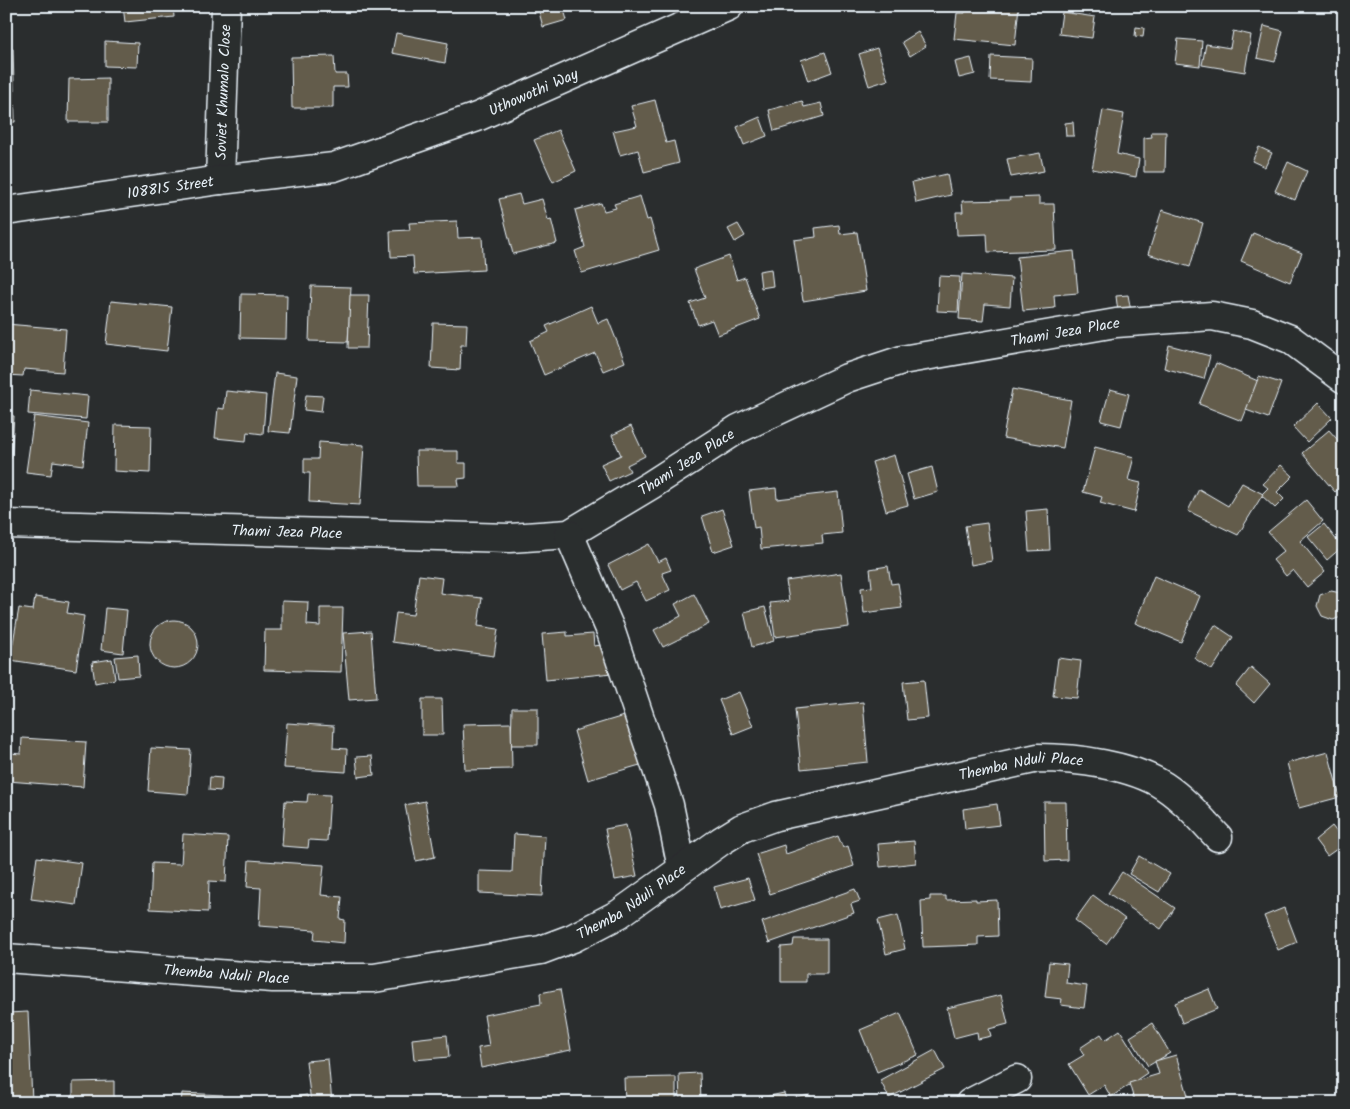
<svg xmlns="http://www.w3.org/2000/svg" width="1350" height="1109" viewBox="0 0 1350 1109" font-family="Kalam,sans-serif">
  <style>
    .building { fill: #645c4c; stroke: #e8f1f8 }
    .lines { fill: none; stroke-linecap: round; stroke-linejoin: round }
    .minor-casing { stroke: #e8f1f8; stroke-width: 31 }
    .minor { stroke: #2a2d2e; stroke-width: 28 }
    .labels { text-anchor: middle; stroke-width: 4; stroke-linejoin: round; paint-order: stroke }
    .street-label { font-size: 15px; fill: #e8f1f8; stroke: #2a2d2e }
  </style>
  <rect width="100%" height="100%" fill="#2a2d2e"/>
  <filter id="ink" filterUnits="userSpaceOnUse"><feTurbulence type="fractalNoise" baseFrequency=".02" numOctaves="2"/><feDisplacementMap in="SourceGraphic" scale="10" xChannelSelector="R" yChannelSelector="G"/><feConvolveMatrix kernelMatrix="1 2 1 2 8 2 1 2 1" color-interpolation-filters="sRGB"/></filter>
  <g filter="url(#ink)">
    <g class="building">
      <path d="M123 6H173L174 17 125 22Z"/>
      <path d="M533 6H578L564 10 567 20 543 27 539 12 535 13Z"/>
      <path d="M965 6H1019L1015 45 954 39 957 13H965Z"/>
      <path d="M1062 12 1095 17 1092 38 1059 34Z"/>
      <path d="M1264 26 1283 31 1275 62 1257 58Z"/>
      <path d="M1136 27 1144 28 1143 37 1135 36Z"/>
      <path d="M1233 31 1251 35 1245 72 1202 65 1206 44 1230 48Z"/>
      <path d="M918 32 926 46 910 56 902 42Z"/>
      <path d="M396 33 448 43 445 63 392 53Z"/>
      <path d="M1178 39 1202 41 1200 66 1175 63Z"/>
      <path d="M105 41 138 43 137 67 105 66Z"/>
      <path d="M877 48 888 80 869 86 859 54Z"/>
      <path d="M6 49H13L15 122 6 123Z"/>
      <path d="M825 52 832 72 808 81 801 60Z"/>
      <path d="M334 56 335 74H347L348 87H333V108H292L291 57Z"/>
      <path d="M991 56 1032 58 1031 82 990 80Z"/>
      <path d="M971 58 975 74 959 78 955 62Z"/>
      <path d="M108 78V122H68L69 79Z"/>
      <path d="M655 100 666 143 674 141 679 163 644 172 638 150 620 155 613 131 637 126 631 106Z"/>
      <path d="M802 101 804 107 821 103 824 116 774 131 769 110Z"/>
      <path d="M1103 110 1124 114 1117 154 1139 159 1136 177 1092 169Z"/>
      <path d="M760 117 767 136 744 145 737 127Z"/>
      <path d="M1073 122 1074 136H1066L1065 123Z"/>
      <path d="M558 130 576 171 553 182 534 140Z"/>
      <path d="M1151 132H1166L1165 172H1144V138L1152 137Z"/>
      <path d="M1259 147 1272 153 1265 167 1252 161Z"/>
      <path d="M1040 153 1044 171 1011 177 1007 159Z"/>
      <path d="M1288 162 1307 171 1295 200 1275 191Z"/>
      <path d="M947 174 951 195 916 203 912 182Z"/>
      <path d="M519 194 522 204 542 199 548 220 551 219 557 243 513 254 499 199Z"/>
      <path d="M640 196 647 220 650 219 659 250 582 273 575 251 585 247 575 210 601 203 604 211 616 208 614 204Z"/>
      <path d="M1039 197V204H1054L1056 250 988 252 987 234 957 235 956 212H963L962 201 1010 200 1009 198Z"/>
      <path d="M1162 210 1203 223 1190 267 1148 254Z"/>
      <path d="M457 221 458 238 482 237 484 270 414 274 413 256 391 257 390 231 410 230 409 223Z"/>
      <path d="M738 224 745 236 735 242 728 229Z"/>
      <path d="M839 225 840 234 857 232 866 291 803 301 794 240 816 237 815 228Z"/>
      <path d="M1253 233 1302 253 1290 282 1241 261Z"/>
      <path d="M1074 251 1078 293 1054 295 1055 308 1023 311 1017 257Z"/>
      <path d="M729 256 737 280 745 277 760 319 718 335 712 320 698 325 690 303 705 298 694 269Z"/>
      <path d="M771 269 773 286 761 288 759 271Z"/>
      <path d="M962 274 1012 278 1010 306 985 304 983 321 959 319Z"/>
      <path d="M939 276 960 277 958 312 937 311Z"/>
      <path d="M311 286 351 287 348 342 309 341Z"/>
      <path d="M241 294 287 295 286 339 240 338Z"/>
      <path d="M350 295H369L367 348H348Z"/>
      <path d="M1128 295 1131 311 1118 312 1116 296Z"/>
      <path d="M111 301 172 307 167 351 106 344Z"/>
      <path d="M591 306 598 323 608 319 625 362 603 371 595 353 544 375 530 341 549 332 546 326Z"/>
      <path d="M433 323 467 324 466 345H461L460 370 431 368Z"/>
      <path d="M6 324 66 329 63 372 24 369 23 376 6 375Z"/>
      <path d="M1169 345 1210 356 1204 379 1164 368Z"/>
      <path d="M1216 363 1258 381 1242 421 1199 404Z"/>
      <path d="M275 373 297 376 290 433 268 431Z"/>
      <path d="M1259 376 1281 383 1268 418 1246 410Z"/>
      <path d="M1012 389 1071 400 1063 448 1003 438Z"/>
      <path d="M1110 389 1129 394 1121 426 1101 421Z"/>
      <path d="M30 390 88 396 86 419 28 414Z"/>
      <path d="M226 391 266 395 263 434 247 432 246 441 215 438 218 408 224 409Z"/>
      <path d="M306 395 323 396 321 412 304 410Z"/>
      <path d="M1318 403 1332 418 1307 442 1293 427Z"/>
      <path d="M6 415 14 416 11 459 6 458Z"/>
      <path d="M34 416 88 423 83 465 53 461 51 475 26 472Z"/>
      <path d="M115 425 151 426 150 473 114 471Z"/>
      <path d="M631 426 645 456 627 465 630 471 609 481 601 464 621 455 612 435Z"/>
      <path d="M1329 430 1344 447V485L1335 492 1302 453Z"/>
      <path d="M319 442 364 445 360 505 309 502 310 473H304V459H318Z"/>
      <path d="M1095 447 1134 457 1128 480 1141 483 1134 512 1100 503 1102 497 1083 492Z"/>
      <path d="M416 451H458V463H466V478L458 479 459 486H417Z"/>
      <path d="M894 455 908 505 886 511 872 462Z"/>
      <path d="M1281 465 1293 476 1277 492 1284 499 1275 508 1261 495 1268 488 1263 484Z"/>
      <path d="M932 467 938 492 914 499 907 474Z"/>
      <path d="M1242 483 1263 494 1238 535 1188 511 1199 489 1228 506Z"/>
      <path d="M776 488 777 499 838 492 842 533 822 535 823 543 761 549 759 527 754 528 749 491Z"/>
      <path d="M1306 500 1323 521 1300 541 1325 572 1307 587 1293 570 1286 576 1273 560 1284 551 1268 532Z"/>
      <path d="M722 509 734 545 713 552 702 516Z"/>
      <path d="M1048 509 1050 550 1029 551 1026 511Z"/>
      <path d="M987 523 992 561 971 565 965 526Z"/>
      <path d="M1324 524 1342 547 1327 560 1308 537Z"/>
      <path d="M649 544 658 562 666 558 671 570 662 573 670 590 646 601 636 582 620 590 608 565Z"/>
      <path d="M888 566 891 584 898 583 902 608 864 613 861 588 872 587 870 569Z"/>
      <path d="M841 573 849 627 775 637 770 603 789 601 786 581Z"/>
      <path d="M419 575 442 578 440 593 482 598 478 626 498 629 494 656 392 642 396 613 413 615Z"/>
      <path d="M1154 576 1200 596 1181 642 1135 623Z"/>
      <path d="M1331 591 1341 593 1344 598V616L1333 620 1322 616 1317 606 1320 595Z"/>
      <path d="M694 594 709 624 663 647 654 630 681 616 675 604Z"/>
      <path d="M35 597 69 602 67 613 84 616 76 670 10 660 19 608 33 610Z"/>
      <path d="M282 601 308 602 307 625 320 626V608H343L341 672 264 670 265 630H282Z"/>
      <path d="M765 607 774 641 752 647 744 612Z"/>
      <path d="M105 608 127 610 123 653 101 650Z"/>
      <circle cx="174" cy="644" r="24"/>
      <path d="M1215 625 1233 637 1212 670 1194 658Z"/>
      <path d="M371 631 376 698 349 700 343 633Z"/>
      <path d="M567 632V636L593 634 594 646 609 644 612 673 546 680 542 634Z"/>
      <path d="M138 655 139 676 118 678 115 657Z"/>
      <path d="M1058 658 1081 661 1077 698 1053 696Z"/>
      <path d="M112 659 115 679 95 683 92 662Z"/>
      <path d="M1251 667 1270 684 1254 703 1236 686Z"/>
      <path d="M924 680 928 718 907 720 903 682Z"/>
      <path d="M739 692 753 726 733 734 719 700Z"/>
      <path d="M422 699H442L443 735H422Z"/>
      <path d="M863 702 868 762 801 769 795 709Z"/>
      <path d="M512 708H538V745H511Z"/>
      <path d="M627 715 640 765 588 780 574 731Z"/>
      <path d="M287 723 334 726 333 748 347 749 346 772 284 768Z"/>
      <path d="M511 723 512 769 465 770 463 724Z"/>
      <path d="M22 738 86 742 83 787 8 781 10 753 21 754Z"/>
      <path d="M151 748 191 750 188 794 148 791Z"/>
      <path d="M1328 752 1340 797 1299 808 1287 763Z"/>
      <path d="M372 756 374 775 358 777 356 757Z"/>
      <path d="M210 777 222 778 221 791 209 790Z"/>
      <path d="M308 794 330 795 327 841 309 840 308 848 282 846 285 801 307 802Z"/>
      <path d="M425 801 435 857 416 861 405 805Z"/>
      <path d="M1044 802H1066L1067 860 1045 861Z"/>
      <path d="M997 804 1000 825 965 829 963 809Z"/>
      <path d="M626 825 637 876 615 880 605 829Z"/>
      <path d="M1332 826 1344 841V844L1327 856 1315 840Z"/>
      <path d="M183 834 228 837 226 882 209 881 208 912 150 909 152 863 181 864Z"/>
      <path d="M514 834 545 836 542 896 479 893V871L512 872Z"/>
      <path d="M838 836 843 848 848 846 854 866 770 894 756 854 784 845 786 854Z"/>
      <path d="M914 841 916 863 880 867 878 844Z"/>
      <path d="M1139 856 1170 874 1159 892 1129 874Z"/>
      <path d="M37 857 82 863 76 905 31 899Z"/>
      <path d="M249 860 324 865 321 895 342 897 340 919 345 920 344 943 314 940 315 930 259 926 261 888 247 887Z"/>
      <path d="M1122 872 1175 908 1161 929 1108 893Z"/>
      <path d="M748 878 755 900 720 910 714 887Z"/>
      <path d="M855 889 860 901 851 904 854 913 769 943 762 922Z"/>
      <path d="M1093 895 1125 919 1106 944 1075 920Z"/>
      <path d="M930 896H946V900L976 899V901L997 900 998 936 978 937V945L923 947 921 901 930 900Z"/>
      <path d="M1284 908 1297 942 1278 950 1264 916Z"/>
      <path d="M898 915 905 949 886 954 878 920Z"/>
      <path d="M794 939H827V974H806V982H781V947L793 946Z"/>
      <path d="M1049 962 1068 964 1066 983 1087 986 1084 1008 1061 1005 1062 999 1045 997Z"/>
      <path d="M560 989 571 1050 481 1068 478 1048 489 1046 484 1015 541 1004 540 993Z"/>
      <path d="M1209 989 1217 1009 1182 1023 1175 1003Z"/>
      <path d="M1001 995 1008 1024 989 1029 991 1036 978 1039 977 1032 954 1038 947 1008Z"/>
      <path d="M28 1012 32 1101 6 1102V1080H9L7 1013Z"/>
      <path d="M900 1013 918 1055 877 1072 860 1030Z"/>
      <path d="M1152 1023 1170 1053 1148 1066 1130 1037Z"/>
      <path d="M1120 1030 1147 1073 1111 1097 1104 1085 1088 1095 1069 1064 1084 1055 1080 1048 1101 1034 1105 1040Z"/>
      <path d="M447 1035 449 1057 414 1060 412 1039Z"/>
      <path d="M935 1050 945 1069 889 1098 880 1080Z"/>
      <path d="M1176 1055 1190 1102 1171 1103 1169 1096 1148 1103H1135L1129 1083 1159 1074 1155 1061Z"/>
      <path d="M328 1059 332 1103H311L306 1061Z"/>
      <path d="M700 1073 701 1103H680L679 1074Z"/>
      <path d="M676 1077V1103H625L624 1078Z"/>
      <path d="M114 1081V1103H73V1082Z"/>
      <path d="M182 1093 223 1095V1103H181Z"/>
      <path d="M784 1093 786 1100 810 1095 812 1103H751V1100Z"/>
      <path d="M307 1095 308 1103H267L266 1101Z"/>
    </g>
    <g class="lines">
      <g class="minor-casing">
        <g id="minor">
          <path id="s1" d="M220 180 226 6"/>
          <path id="s2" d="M6 211 220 180 334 167 477 117 729 6"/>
          <path id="s3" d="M6 524 510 538 569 534 651 485 738 429 847 378 902 360 1116 323 1212 316 1252 324 1290 339 1344 379"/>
          <path d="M569 534 610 629 669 805 682 868"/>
          <path id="s4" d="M6 958 273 978H374L541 950 573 938 619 914 721 841 742 828 776 816 1038 758C1076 758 1132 765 1164 786 1185 800 1201 819 1218 837"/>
          <path d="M970 1103 1017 1079"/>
        </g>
      </g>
      <use href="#minor" class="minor"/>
    </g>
  </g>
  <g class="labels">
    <g class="street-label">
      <text dy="5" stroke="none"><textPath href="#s2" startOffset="544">Uthowothi Way</textPath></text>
      <text dy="5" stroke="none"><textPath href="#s1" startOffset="88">Soviet Khumalo Close</textPath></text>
      <text dy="5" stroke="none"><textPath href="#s2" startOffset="166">108815 Street</textPath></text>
      <text dy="5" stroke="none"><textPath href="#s3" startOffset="1106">Thami Jeza Place</textPath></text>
      <text dy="5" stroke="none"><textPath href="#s3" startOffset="701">Thami Jeza Place</textPath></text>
      <text dy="5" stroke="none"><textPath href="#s3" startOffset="281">Thami Jeza Place</textPath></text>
      <text dy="5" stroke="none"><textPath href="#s4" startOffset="1061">Themba Nduli Place</textPath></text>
      <text dy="5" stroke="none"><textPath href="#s4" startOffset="641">Themba Nduli Place</textPath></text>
      <text dy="5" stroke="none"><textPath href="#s4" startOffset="221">Themba Nduli Place</textPath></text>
    </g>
  </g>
  <rect width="1350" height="1109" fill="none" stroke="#2a2d2e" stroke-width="25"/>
  <rect x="12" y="12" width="1325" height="1084" fill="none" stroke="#e8f1f8" stroke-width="2" filter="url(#ink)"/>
</svg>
